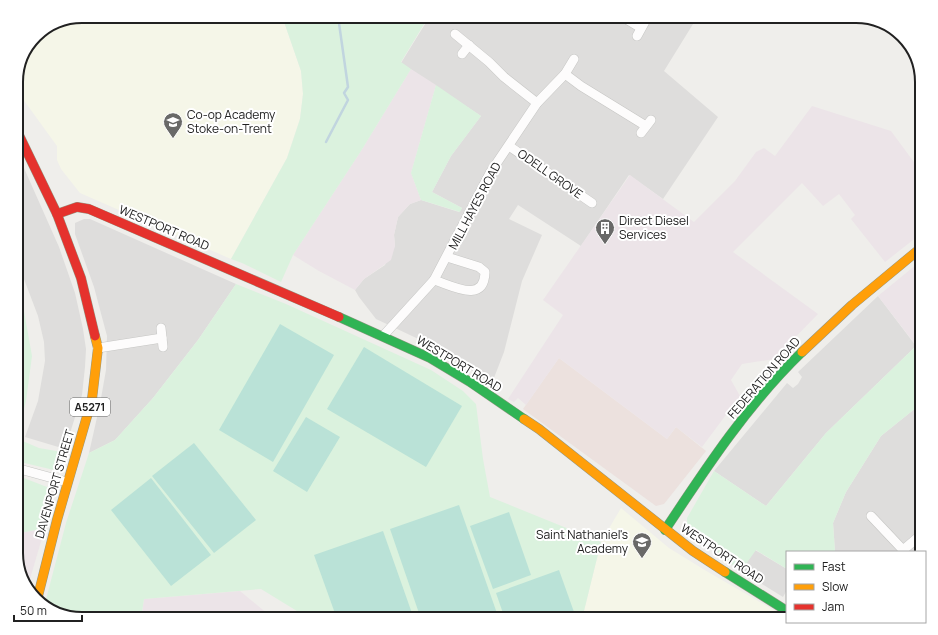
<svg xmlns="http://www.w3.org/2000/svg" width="938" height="635" viewBox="0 0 938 635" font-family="Manrope,sans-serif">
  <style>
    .residential { fill: #dedddc }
    .commercial { fill: #ece1de }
    .industrial { fill: #ece4e8 }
    .education { fill: #f5f6e8 }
    .park { fill: #dbf2de }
    .pitch { fill: #bae2d7 }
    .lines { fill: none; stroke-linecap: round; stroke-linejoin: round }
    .stream { stroke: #c1d5df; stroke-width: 2.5 }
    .street-casing { stroke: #c6c6c4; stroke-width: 10 }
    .fast-casing { stroke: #949884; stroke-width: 10 }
    .slow-casing { stroke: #949884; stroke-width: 10 }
    .jam-casing { stroke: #949884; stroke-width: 10 }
    .street { stroke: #fdfcfc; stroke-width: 9 }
    .fast { stroke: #30b455; stroke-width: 9 }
    .slow { stroke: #ff9f0a; stroke-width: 9 }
    .jam { stroke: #e5322d; stroke-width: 9 }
    .labels { text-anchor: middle; stroke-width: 4; stroke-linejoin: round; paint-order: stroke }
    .shield { fill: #fff; stroke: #646464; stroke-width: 1 }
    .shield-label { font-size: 11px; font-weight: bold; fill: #212121 }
    .poi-label { font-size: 12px; fill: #212121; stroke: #fff; text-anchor: start }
    .street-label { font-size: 12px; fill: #212121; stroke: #fff }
    .rim { fill: none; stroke: #212121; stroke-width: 2 }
  </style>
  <rect width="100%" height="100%" fill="#efeeeb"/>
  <g class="residential">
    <path d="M430 16H698L664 71 718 117 663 199 629 175 581 246 518 205 509 219 542 235 522 281 504 352 492 383 429 344 376 319 359 297 355 290 364 279 385 265 395 246 394 235 398 217 410 204 421 200 459 212 462 208 432 192 451 156 481 116 401 63Z"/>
    <path d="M16 150 59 247 75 293 83 329 86 349 85 367 82 395 65 449 25 437 38 401 45 361 44 342 38 316 16 258Z"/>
    <path d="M84 219H90L236 284 198 340 153 398 115 440 89 453 100 404 106 370 107 336 94 287 75 234V223Z"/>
    <path d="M878 296 916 346 826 433 766 506 714 471 787 383 793 388 798 384 802 377 798 372Z"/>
    <path d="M922 403V552H835L833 523 846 492 881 436Z"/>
    <path d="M755 550 787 569V590L783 597 741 571Z"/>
  </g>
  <path class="commercial" d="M559 358 667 439 676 427 706 451 664 504 656 506 523 409Z"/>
  <g class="industrial">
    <path d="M411 69 436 85 411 173 421 200 410 204 398 217 394 235 395 246 391 260 364 279 355 290 319 271 293 255 361 151Z"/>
    <path d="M812 106 891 131 922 173V233L885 262 851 219 855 215 839 194 823 206 802 183 733 252 818 314 774 359 742 364 731 380 740 396 702 447 676 427 667 439 559 358 526 405 518 398 514 402 508 399 563 315 543 300 630 175 694 222 735 181 756 152 764 148 775 156Z"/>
    <path d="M922 260V353L878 296Z"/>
    <path d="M45 528 27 589 25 586 16 557V534Z"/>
    <path d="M240 591 274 619H141L144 599Z"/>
  </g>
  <g class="education">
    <path d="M82 16H282L301 71 303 94 300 119 287 158 231 259 80 193 61 169 57 160V146L20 95 16 85V78L35 35Z"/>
    <path d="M621 508 669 548 703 569 777 612 769 619H573L583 615 601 542Z"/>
  </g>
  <g class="park">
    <path d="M282 16H429L401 62 411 69 361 151 293 255 281 282 242 263 231 259 287 158 300 119 303 94 301 71Z"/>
    <path d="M436 85 481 116 451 156 432 192 462 208 460 212 421 200 411 173Z"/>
    <path d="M16 283 22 300 32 356 26 401 19 428 18 439 39 448 62 452 54 470 16 461Z"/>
    <path d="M236 284 286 304 431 370 463 391 476 404 483 459 490 497 601 542 583 615 573 619H310L261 589 144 599 141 619H82L45 608 44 607 66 523 89 453 115 440 153 398 198 340Z"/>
    <path d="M916 346 922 353V403L881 436 846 492 833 523 835 552H787V569L756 550 741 571 690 534 687 525V518L714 471 766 506 826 433Z"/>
    <path d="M16 475 47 487 49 491 50 496 45 528 16 534Z"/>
  </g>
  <g class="pitch">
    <path d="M280 324 334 355 273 462 219 430Z"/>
    <path d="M364 347 462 406 426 467 327 409Z"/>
    <path d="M306 417 340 437 307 492 273 471Z"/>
    <path d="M194 443 256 520 214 553 152 476Z"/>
    <path d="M151 478 211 555 171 586 111 510Z"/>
    <path d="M459 505 499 619H421L390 529Z"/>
    <path d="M509 512 531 575 493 589 470 526Z"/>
    <path d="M383 531 414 619H337L314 555Z"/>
    <path d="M559 570 574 612 556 619H505L496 593Z"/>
  </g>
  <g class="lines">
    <path class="stream" d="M326 142 348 100 344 93 348 87 338 16"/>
    <g class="street-casing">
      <g id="street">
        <path d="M621 16 641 28"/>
        <path d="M455 34 489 62 504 77 537 103"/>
        <path d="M637 36 648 16"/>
        <path d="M462 54 469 45"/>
        <path d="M565 74 581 86 646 126"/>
        <path d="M641 133 651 120"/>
        <path d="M509 146 592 203"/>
        <path d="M434 280C453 286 484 304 485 272L479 267 447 257"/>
        <path d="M161 328 163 347"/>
        <path d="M383 336 434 280 490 173 537 103 565 74 574 59"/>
        <path d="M98 348 162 338"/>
        <path d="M16 468 67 482"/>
        <path d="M871 516 905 552"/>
        <path d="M903 550 922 534"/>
      </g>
    </g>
    <g class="fast-casing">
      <g id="fast">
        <path d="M339 317 430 358 470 382 524 419"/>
        <path d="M665 530C706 468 748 404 802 352"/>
        <path d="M725 572 787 611"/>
      </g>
    </g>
    <g class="slow-casing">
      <g id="slow">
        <path d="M802 352 852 305 922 247"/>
        <path d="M524 419 539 429 693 551 725 572"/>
        <path d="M37 600 57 520 92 399 98 348 95 336"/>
      </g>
    </g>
    <g class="jam-casing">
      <g id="jam">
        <path d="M16 129 57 214 81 278 95 336"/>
        <path d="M57 214 77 207 89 209 339 317"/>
      </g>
    </g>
    <use href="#street" class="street"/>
    <use href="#fast" class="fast"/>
    <use href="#slow" class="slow"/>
    <use href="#jam" class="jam"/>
  </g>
  <defs>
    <g id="school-pin" transform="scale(1)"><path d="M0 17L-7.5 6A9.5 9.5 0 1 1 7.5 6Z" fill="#696968" stroke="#fff"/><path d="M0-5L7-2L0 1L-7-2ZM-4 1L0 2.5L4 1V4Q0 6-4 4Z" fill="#fff"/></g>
    <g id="building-pin" transform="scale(1)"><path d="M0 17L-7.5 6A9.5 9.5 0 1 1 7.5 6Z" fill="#696968" stroke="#fff"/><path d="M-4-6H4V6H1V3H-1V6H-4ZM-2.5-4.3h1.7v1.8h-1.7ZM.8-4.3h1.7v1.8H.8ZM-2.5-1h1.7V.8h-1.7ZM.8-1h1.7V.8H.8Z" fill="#fff"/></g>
  </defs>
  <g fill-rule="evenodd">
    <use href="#school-pin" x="173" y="122"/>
    <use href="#building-pin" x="605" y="228"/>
    <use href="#school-pin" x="642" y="542"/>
  </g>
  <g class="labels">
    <rect class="shield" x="70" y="398" width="40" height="18" rx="3"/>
    <g class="shield-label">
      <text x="90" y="411">A5271</text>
    </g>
    <g class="poi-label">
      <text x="187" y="119">Co-op Academy<tspan x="187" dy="14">Stoke-on-Trent</tspan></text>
      <text x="619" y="225">Direct Diesel<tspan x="619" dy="14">Services</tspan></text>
      <text x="628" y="539" text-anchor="end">Saint Nathaniel's<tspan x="628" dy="14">Academy</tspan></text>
    </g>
    <g class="street-label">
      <text transform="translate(550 174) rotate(35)" y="4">ODELL GROVE</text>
      <text transform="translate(475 206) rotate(-62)" y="4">MILL HAYES ROAD</text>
      <text transform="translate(164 228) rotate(23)" y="4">WESTPORT ROAD</text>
      <text transform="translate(459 364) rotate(31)" y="4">WESTPORT ROAD</text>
      <text transform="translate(764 378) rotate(-49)" y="4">FEDERATION ROAD</text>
      <text transform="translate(55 484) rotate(-74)" y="4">DAVENPORT STREET</text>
      <text transform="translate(722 554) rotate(34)" y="4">WESTPORT ROAD</text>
    </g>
  </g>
  <path d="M0 0H938V635H0ZM82 23H856A59 59 0 0 1 915 82V553A59 59 0 0 1 856 612H82A59 59 0 0 1 23 553V82A59 59 0 0 1 82 23Z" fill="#fff" fill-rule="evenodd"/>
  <path class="rim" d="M82 23H856A59 59 0 0 1 915 82V553A59 59 0 0 1 856 612H82A59 59 0 0 1 23 553V82A59 59 0 0 1 82 23Z"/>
  <rect x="786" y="551" width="140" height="72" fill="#ffffff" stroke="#a6a6a6"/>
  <rect x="794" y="564" width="20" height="6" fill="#30b455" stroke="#a6a6a6"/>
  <text x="822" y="571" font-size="12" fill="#212121">Fast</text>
  <rect x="794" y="584" width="20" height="6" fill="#ff9f0a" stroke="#a6a6a6"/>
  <text x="822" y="591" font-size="12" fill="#212121">Slow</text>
  <rect x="794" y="604" width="20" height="6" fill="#e5322d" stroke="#a6a6a6"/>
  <text x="822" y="611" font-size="12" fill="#212121">Jam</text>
  <path d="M14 615v6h68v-6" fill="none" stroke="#212121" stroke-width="2"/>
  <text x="20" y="615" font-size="12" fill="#212121" stroke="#ffffff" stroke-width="3" paint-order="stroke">50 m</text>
</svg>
